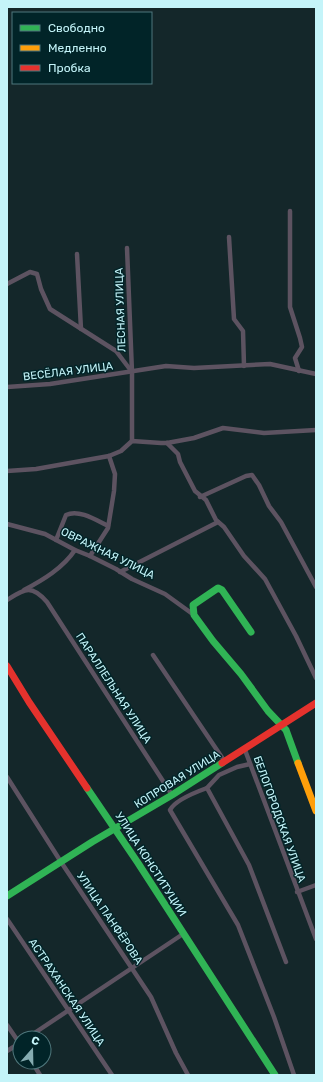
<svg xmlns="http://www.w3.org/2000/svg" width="323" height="1082" viewBox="0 0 323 1082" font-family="Rubik,sans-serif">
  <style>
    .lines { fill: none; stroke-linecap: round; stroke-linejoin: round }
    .street { stroke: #5d5361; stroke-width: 4.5 }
    .fast { stroke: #30b455; stroke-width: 7 }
    .slow { stroke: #ff9f0a; stroke-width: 7 }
    .jam { stroke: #e5322d; stroke-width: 7 }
    .labels { text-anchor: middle; stroke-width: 3; stroke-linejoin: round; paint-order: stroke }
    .street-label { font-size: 11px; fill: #c4f4f9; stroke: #012428 }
  </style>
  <rect width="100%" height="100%" fill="#14272a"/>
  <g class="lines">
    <g class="street">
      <path d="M290 211V307L300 338 302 347 295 358 299 371"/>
      <path d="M229 237 234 319 243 331 244 366"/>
      <path d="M127 248 132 372V441"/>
      <path d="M77 254 81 329"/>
      <path d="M7 284 30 272 37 274 41 289 50 309 116 351 132 372"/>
      <path d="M7 387 50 384 166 366 194 368 270 364 316 374"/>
      <path d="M167 443 178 454 180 462 195 491 206 500 216 520 224 527 244 556 265 579 296 636 316 678"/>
      <path d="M7 471 36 469 109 456 121 451 132 441 161 443H167L194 438 223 428 264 433 316 430"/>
      <path d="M200 497 246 476 252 475 259 485 269 506 281 522 316 587"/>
      <path d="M7 524 45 534 75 550 90 556 116 569 132 579 165 594 194 615"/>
      <path d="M56 540 66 515C79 509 96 520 108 526"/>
      <path d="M90 556 108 528 114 491 115 474 109 456"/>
      <path d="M120 572 218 522"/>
      <path d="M24 590C43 580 63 568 75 550"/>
      <path d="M7 600C25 589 31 584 47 602L172 795"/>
      <path d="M153 655 225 762"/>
      <path d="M245 750 316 939"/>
      <path d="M250 764 237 767 219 775 207 788 249 865 286 962"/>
      <path d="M7 777 61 862 151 997 176 1053 188 1075"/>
      <path d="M207 788C196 792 175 800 170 810L238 925 274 1017 294 1075"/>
      <path d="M297 892 316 885"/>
      <path d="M7 919 112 1075"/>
      <path d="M7 1025 20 1044"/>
      <path d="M27 1038 183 934"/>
      <path d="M7 1051 20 1043"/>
      <path d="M32 1062 40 1075"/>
    </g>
    <g class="fast">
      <path d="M251 632 222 590 218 588 193 605 194 615 213 641 241 674 268 711 286 730 298 763"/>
      <path d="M87 788 138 863 275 1075"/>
      <path d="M7 896 92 842 172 795 222 763"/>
    </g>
    <path class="slow" d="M298 763 316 811"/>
    <g class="jam">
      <path d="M7 666 29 702 87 788"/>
      <path d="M222 763 316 703"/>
    </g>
  </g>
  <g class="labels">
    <g class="street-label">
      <text transform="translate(120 310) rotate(-92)" y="4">ЛЕСНАЯ УЛИЦА</text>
      <text transform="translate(68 371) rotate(-7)" y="4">ВЕСЁЛАЯ УЛИЦА</text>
      <text transform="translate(108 553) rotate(26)" y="4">ОВРАЖНАЯ УЛИЦА</text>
      <text transform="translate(114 688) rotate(57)" y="4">ПАРАЛЛЕЛЬНАЯ УЛИЦА</text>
      <text transform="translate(177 779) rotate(-32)" y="4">КОПРОВАЯ УЛИЦА</text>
      <text transform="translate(280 819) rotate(70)" y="4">БЕЛОГОРОДСКАЯ УЛИЦА</text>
      <text transform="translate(151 864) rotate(57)" y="4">УЛИЦА КОНСТИТУЦИИ</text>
      <text transform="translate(110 918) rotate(56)" y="4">УЛИЦА ПАНФЁРОВА</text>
      <text transform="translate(67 992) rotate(56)" y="4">АСТРАХАНСКАЯ УЛИЦА</text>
    </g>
  </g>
  <rect width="323" height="1082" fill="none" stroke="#c4f4f9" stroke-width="16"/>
  <rect x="12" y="12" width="140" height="72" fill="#012428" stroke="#4f777c"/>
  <rect x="20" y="25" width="20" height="6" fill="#30b455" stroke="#4f777c"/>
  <text x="48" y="32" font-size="12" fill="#c4f4f9">Свободно</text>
  <rect x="20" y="45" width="20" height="6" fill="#ff9f0a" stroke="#4f777c"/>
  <text x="48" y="52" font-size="12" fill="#c4f4f9">Медленно</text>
  <rect x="20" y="65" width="20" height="6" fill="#e5322d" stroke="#4f777c"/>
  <text x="48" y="72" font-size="12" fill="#c4f4f9">Пробка</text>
  <g transform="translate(32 1050) rotate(20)"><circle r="19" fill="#012428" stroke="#4f777c"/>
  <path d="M0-3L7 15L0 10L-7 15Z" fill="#86acb1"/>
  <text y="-6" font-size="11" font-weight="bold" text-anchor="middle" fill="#c4f4f9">С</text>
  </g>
</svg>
